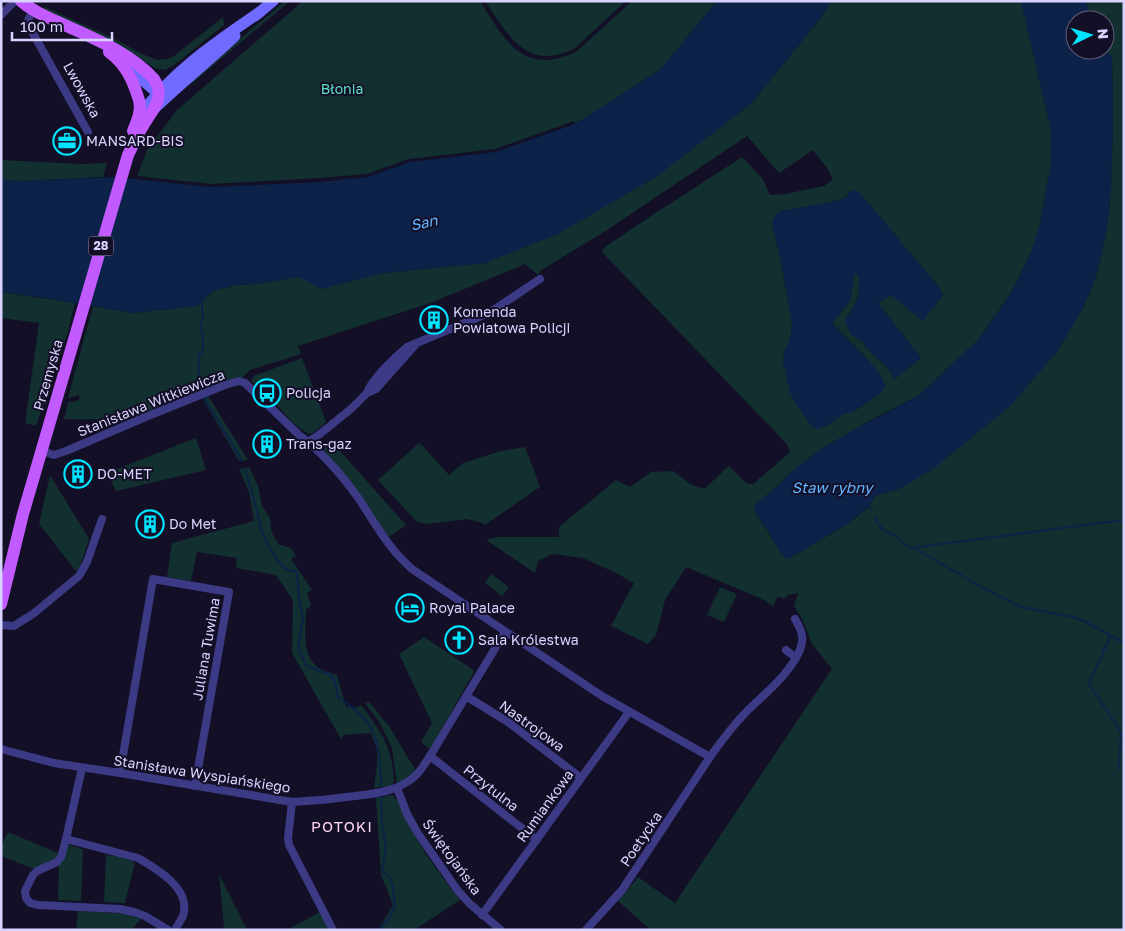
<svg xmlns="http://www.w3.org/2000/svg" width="1125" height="931" viewBox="0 0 1125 931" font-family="'Golos Text',sans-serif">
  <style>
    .green { fill: #12302f; fill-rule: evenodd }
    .water { fill: #0c2248 }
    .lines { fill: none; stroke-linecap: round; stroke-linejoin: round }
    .stream { stroke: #0c2248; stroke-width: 2 }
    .minor { stroke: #3d3a85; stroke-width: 8 }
    .secondary { stroke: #6f6bff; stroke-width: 11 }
    .primary { stroke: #c25bff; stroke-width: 12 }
    .labels { text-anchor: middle; stroke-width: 4; stroke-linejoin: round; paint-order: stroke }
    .shield { fill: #130f26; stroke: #9e99be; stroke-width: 1 }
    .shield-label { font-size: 12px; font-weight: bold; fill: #d9d4ff }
    .park-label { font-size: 14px; fill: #5fe0c0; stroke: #130f26 }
    .street-label { font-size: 14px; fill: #d9d4ff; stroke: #130f26 }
    .poi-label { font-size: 14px; fill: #d9d4ff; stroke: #130f26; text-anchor: start }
    .water-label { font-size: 15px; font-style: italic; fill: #62b6ff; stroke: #130f26 }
    .neighbourhood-label { font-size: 15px; letter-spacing: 1px; fill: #ffd6f0; stroke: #130f26 }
  </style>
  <rect width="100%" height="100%" fill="#130f26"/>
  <g class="green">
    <path d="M285 1H290L191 84 189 82Z"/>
    <path d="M303 1H480C489 15 498 31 509 43 528 64 554 64 577 51L632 1H717L660 70 575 124 574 121 495 149 409 159 367 174 320 178 211 184 137 176 147 150 177 110Z"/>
    <path d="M485 1H626L575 48C527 73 508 35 485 1Z"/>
    <path d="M830 1H1021L1051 130V163L1040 224 1031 252 1014 288 996 315 978 340 918 396 878 416 820 450 791 472 780 484 757 503 755 512 768 531 780 552 786 559 799 553 847 524 869 507 874 496 901 488 1083 308 1096 277 1106 233 1109 211 1111 187 1113 119 1112 57 1105 50V20H1093L1085 1H1124V930H651L618 901 638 877 675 903 832 669 812 644 802 619 794 606 798 593 788 595 784 599 778 596 773 606 762 599 686 567 665 600 656 635 648 644 611 626 634 583 614 572 583 558 553 554 538 561 535 573 486 540 497 537H559V527L616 480 630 487 651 472 673 471 690 484 704 489C713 482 720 473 729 466L747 484H753L790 452 787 444 602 252 605 247 645 220 742 157 762 178 770 195 785 194 824 186 833 179 827 168 813 150 779 173 747 136 607 230 540 271 538 275 525 264 433 302 298 346 301 354 250 370 243 377 171 401 143 414 125 420 64 419 68 402C73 402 77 402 80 398L78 395 68 398 93 306 134 313 197 306 213 291 234 285 257 284 299 276 322 289 382 273 485 263 751 104 822 16ZM849 192H859L938 286 943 295 891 294 878 303 921 358 895 379 890 371 880 360 872 354 862 341 857 339 850 312C859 301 860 289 859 275L856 273 854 276 850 301 832 323 857 349 870 362 879 394 853 412 843 414 828 425 812 427 794 401 783 362 784 353 788 344 791 334 792 323 782 266 772 223 780 211 838 201 846 197Z"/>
    <path d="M43 6 117 40 140 53 157 60 167 59 174 56 223 17 224 25 173 66 164 70 155 68 132 54 45 9Z"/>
    <path d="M1 160 82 164 107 163 103 177 20 181 1 180Z"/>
    <path d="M1 292 75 303 67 335 36 426 25 423 39 323 1 318Z"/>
    <path d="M302 358 326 422 313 433 308 434 291 421 270 397 271 395 266 390 264 391 251 381 254 376Z"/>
    <path d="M208 396 248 460 239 461 203 399Z"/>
    <path d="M196 438 206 470 116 491 107 473Z"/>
    <path d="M331 441 406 525 387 538 370 509 325 452 324 446Z"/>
    <path d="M419 443 423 446 449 475 463 463 501 451 525 447 540 487 485 525 483 523 467 519 428 524 417 522 378 480Z"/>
    <path d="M249 467 258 486 262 506 270 518 271 530 278 544 291 548 296 556 291 559 312 590 307 593 311 605 306 610C306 627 301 651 315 665 319 670 330 672 337 675L346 707 355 708 361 705C377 726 391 744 393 771 393 776 395 781 392 786L374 788 377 765V750L371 733 344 735 341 739 292 653 293 600 276 575 236 568 237 558 197 552 191 581 167 577 172 543 254 521 249 492 239 469Z"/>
    <path d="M50 475 89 539 81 564 76 571 39 524Z"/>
    <path d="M491 574 509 587 502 596 485 583Z"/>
    <path d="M720 587 737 594 724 622 707 615Z"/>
    <path d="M424 637 472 669 474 672 430 749 421 742 432 723 399 654Z"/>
    <path d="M369 702 389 726 416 771 397 784 392 748 380 723 365 703Z"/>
    <path d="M391 795 394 796 396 800H398C410 834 437 871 460 900L414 930H380L379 929 393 905 381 875 376 797H385V796Z"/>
    <path d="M8 832 58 853 56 858 34 869 1 856V847Z"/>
    <path d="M69 845 80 848 83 850 81 901 58 900 59 865 63 859 66 848Z"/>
    <path d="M106 855 121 857 135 862 125 903 104 902Z"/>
    <path d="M219 874 247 930H221L224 927Z"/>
    <path d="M78 911 130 914 141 919 131 930H76Z"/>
    <path d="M320 912 329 930H287Z"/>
  </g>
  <g class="water">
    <path d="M717 1H830L822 16 751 104 656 177 558 234 485 263 382 273 322 289 299 277 257 284 234 285 213 291 197 306 134 313 45 298 1 292V180L20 181 114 177 211 187 321 182 367 177 410 162 495 152 575 124 660 70Z"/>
    <path d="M1021 1H1085L1093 20H1075V50H1105L1112 57 1113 119 1111 187 1109 211 1106 233 1096 277 1083 308 1057 352 1010 406 933 469 901 488 875 496 869 506 847 524 799 553 786 559 780 552 768 531 755 512 754 509 757 503 780 484 791 472 820 450 853 430 918 396 978 340 996 315 1014 288 1031 252 1040 224 1051 163V130Z"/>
    <path d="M854 190 859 192 938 286 943 295 923 321 891 295 878 303 921 358 895 379 890 371 880 360 872 354 862 341 857 339 851 334 847 326 845 320C848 315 852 310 855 305 860 296 860 285 859 276L856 274 854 276 850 301 832 323C840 332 848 341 857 349 868 360 881 372 886 387L879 394 853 412 843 414 828 425 817 429 812 427 794 401 790 392 783 362 784 353 788 344 791 335 792 323 782 266 772 223 776 214 780 211 838 201 846 197 849 192Z"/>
  </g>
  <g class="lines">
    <g class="stream">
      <path d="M200 390 199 377V356L203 348V337L200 327 203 318 202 310V299"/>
      <path d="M203 396 242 461"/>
      <path d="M245 469 257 511 261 529 268 545 279 562 285 569 297 572 299 598 303 619 298 645 302 657 307 666 331 675 336 685 338 697C348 704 361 714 368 723 380 740 380 766 381 786"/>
      <path d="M869 506 872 511"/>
      <path d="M875 518 882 529 888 533 894 535 910 548 1124 520"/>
      <path d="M914 548 983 588 1021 607 1073 617 1086 622 1124 643"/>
      <path d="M1110 636 1089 684 1121 732 1119 769"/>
      <path d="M381 930V928L390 917 395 907 393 887 390 877 382 872 386 847 382 821 381 797"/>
    </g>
    <g class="minor">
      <path d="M33 10 28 20 30 28 88 132"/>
      <path d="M1 15 15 1"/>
      <path d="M367 393C371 380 396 356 407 347L484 315 495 309 540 279"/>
      <path d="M308 442 320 434 352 408 367 393 376 389 415 345"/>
      <path d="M42 451 54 455 66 451 148 416 225 385 239 381 245 383 299 435C322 452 342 475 359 499 376 525 388 548 412 569L602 696 710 757C722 740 734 724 749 709 766 693 784 678 796 658L786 650"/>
      <path d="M795 619C804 634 805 642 796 658"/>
      <path d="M1 625 14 626 20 622 33 614 79 576 87 562 102 519"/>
      <path d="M466 696 508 722 581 778"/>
      <path d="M1 749 54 763 120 773 292 802C313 801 334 799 355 796 372 794 392 792 407 782 418 776 424 765 430 756L505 632"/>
      <path d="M430 756 537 840"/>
      <path d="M82 768 66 839 61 857 57 862 37 871 33 875 25 891 26 898 30 903 38 905 120 909 134 912 145 916 168 930"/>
      <path d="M120 773 153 579 229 592 195 786"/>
      <path d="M397 788 407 814 417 832 458 891 470 904 501 930"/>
      <path d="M292 802 288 838 289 845 333 930"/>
      <path d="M66 839 138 858C157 869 192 889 183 916 181 921 177 925 175 930"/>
      <path d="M482 915 629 712"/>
      <path d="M586 930 622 890 710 757"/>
    </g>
    <g class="secondary">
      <path d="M255 16 273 1"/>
      <path d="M125 65 154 90 159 92H164"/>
      <path d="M155 108C181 83 209 61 235 36"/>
      <path d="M139 117C170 73 216 42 260 12"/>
    </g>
    <g class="primary">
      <path d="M109 52C126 64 133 81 139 100 142 111 137 121 133 131"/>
      <path d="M1 604 23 514 128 155C133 145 137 135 143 126 152 110 166 98 154 79 128 51 92 38 58 22 45 16 32 11 21 1"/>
    </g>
  </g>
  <defs>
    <g id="office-ring" transform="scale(1.4375)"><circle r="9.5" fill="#130f26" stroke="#00e5ff" stroke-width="1.5"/><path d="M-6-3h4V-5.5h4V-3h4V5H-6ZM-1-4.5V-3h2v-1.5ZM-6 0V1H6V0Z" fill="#00e5ff"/></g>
    <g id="building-ring" transform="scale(1.4375)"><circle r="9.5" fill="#130f26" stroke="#00e5ff" stroke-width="1.5"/><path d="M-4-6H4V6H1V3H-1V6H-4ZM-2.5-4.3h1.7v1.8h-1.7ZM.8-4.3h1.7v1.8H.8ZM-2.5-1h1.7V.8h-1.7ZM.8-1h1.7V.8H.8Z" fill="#00e5ff"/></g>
    <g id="bus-ring" transform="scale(1.4375)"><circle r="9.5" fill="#130f26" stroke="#00e5ff" stroke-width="1.5"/><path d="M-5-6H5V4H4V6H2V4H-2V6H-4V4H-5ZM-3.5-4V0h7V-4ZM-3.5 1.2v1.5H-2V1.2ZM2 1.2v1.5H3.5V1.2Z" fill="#00e5ff"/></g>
    <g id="hotel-ring" transform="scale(1.4375)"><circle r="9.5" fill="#130f26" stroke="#00e5ff" stroke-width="1.5"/><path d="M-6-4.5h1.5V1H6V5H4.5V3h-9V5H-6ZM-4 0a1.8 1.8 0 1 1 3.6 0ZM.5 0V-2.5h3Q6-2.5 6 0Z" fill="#00e5ff"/></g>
    <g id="church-ring" transform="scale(1.4375)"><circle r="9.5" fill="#130f26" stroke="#00e5ff" stroke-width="1.5"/><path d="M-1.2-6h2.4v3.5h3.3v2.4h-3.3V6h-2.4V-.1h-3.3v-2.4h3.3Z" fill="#00e5ff"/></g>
  </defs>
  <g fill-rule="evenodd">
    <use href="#office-ring" x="67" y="141"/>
    <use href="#building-ring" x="434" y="320"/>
    <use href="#bus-ring" x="267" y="393"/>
    <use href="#building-ring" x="267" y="444"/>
    <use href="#building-ring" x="78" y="474"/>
    <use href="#building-ring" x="150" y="524"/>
    <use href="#hotel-ring" x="410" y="608"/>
    <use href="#church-ring" x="459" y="640"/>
  </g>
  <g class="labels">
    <rect class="shield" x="88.5" y="236.5" width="25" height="19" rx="4"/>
    <g class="shield-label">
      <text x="101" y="250">28</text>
    </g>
    <g class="park-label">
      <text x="342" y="94">Błonia</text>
    </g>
    <g class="street-label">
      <text transform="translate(82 90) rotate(61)" y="5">Lwowska</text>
      <text transform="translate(48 375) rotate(-74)" y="5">Przemyska</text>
      <text transform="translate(151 403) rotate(-22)" y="5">Stanisława Witkiewicza</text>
      <text transform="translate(206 649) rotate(-80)" y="5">Juliana Tuwima</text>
      <text transform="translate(532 726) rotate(36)" y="5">Nastrojowa</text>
      <text transform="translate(202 774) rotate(9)" y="5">Stanisława Wyspiańskiego</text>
      <text transform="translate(491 788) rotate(38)" y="5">Przytulna</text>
      <text transform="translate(545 806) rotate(-54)" y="5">Rumiankowa</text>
      <text transform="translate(641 839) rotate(-56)" y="5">Poetycka</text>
      <text transform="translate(452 857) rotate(54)" y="5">Świętojańska</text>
    </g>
    <g class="poi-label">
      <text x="86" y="146">MANSARD-BIS</text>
      <text x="453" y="317">Komenda<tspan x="453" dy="16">Powiatowa Policji</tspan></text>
      <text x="286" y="398">Policja</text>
      <text x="286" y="449">Trans-gaz</text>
      <text x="97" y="479">DO-MET</text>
      <text x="169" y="529">Do Met</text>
      <text x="429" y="613">Royal Palace</text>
      <text x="478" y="645">Sala Królestwa</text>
    </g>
    <g class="water-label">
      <text transform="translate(424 223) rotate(-12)" y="5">San</text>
      <text x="832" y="493">Staw rybny</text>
    </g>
    <g class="neighbourhood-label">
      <text x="342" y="832">POTOKI</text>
    </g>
  </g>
  <rect width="1125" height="931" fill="none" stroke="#d9d4ff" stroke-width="5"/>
  <g transform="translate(1090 35) rotate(85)"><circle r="24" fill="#130f26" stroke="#625e7d"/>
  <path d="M0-4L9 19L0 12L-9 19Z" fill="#00e5ff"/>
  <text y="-8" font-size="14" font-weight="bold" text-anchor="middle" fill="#d9d4ff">N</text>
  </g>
  <path d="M12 32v8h100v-8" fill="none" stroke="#d9d4ff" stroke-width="2.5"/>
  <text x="20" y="32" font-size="15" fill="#d9d4ff" stroke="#130f26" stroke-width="4" paint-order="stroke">100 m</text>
</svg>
